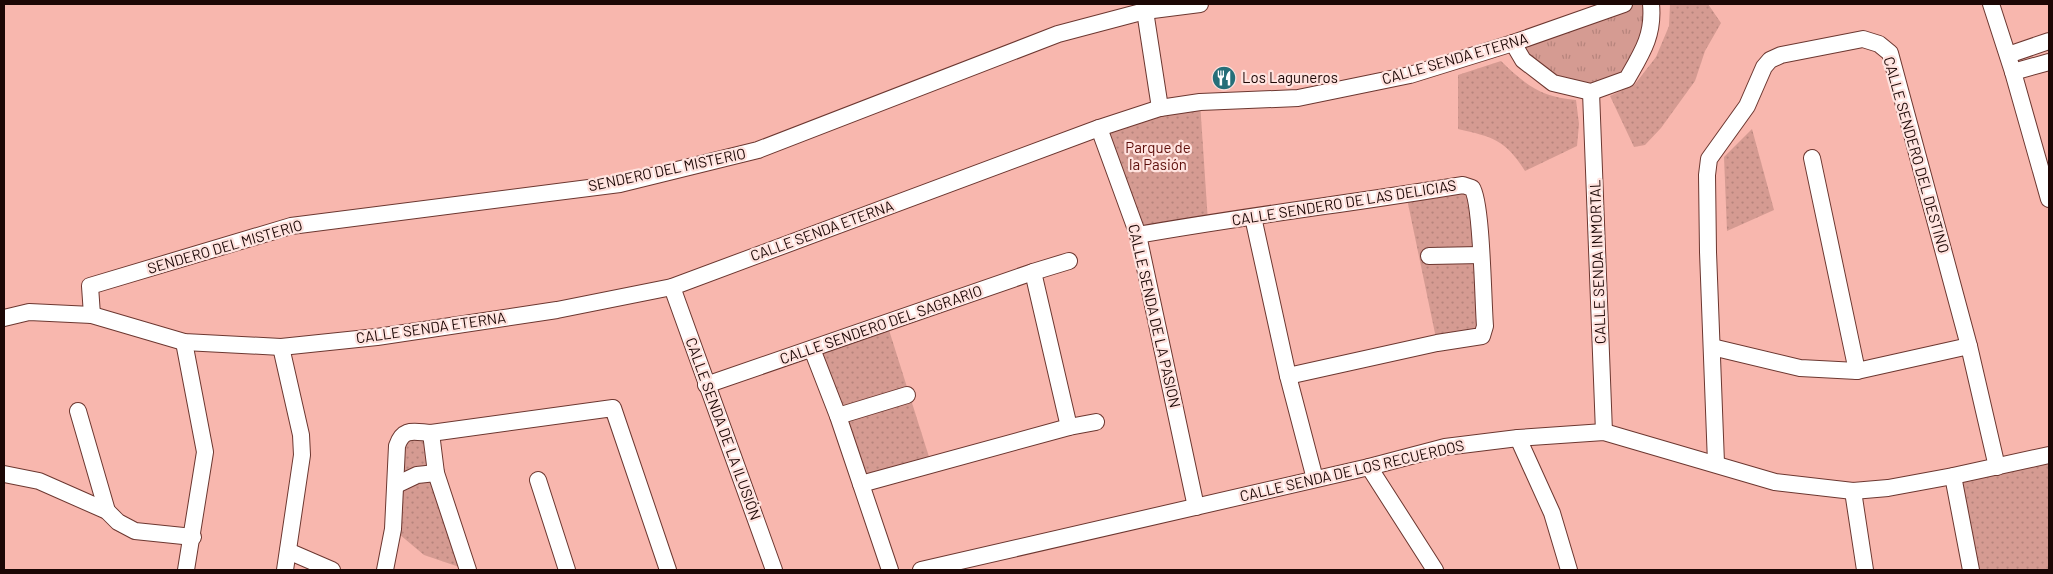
<svg xmlns="http://www.w3.org/2000/svg" width="2053" height="574" viewBox="0 0 2053 574" font-family="Barlow,sans-serif">
  <style>
    .grass { fill: url(#grass-tufts) }
    .park { fill: url(#park-dots) }
    .lines { fill: none; stroke-linecap: round; stroke-linejoin: round }
    .minor-casing { stroke: #6c3730; stroke-width: 18 }
    .minor { stroke: #fff; stroke-width: 16 }
    .labels { text-anchor: middle; stroke-width: 4.5; stroke-linejoin: round; paint-order: stroke }
    .street-label { font-size: 15px; fill: #1c0705; stroke: #ffe3df }
    .poi-label { font-size: 15px; fill: #1c0705; stroke: #ffe3df; text-anchor: start }
    .park-label { font-size: 15px; fill: #5d0e0a; stroke: #ffe3df }
  </style>
  <defs>
    <pattern id="grass-tufts" width="24" height="20" patternUnits="userSpaceOnUse" patternTransform="scale(1.25)"><rect width="24" height="20" fill="#d59b92"/><path d="M3 7l-1-3M5 7V3M7 7l1-3M15 17l-1-3M17 17v-4M19 17l1-3" fill="none" stroke="#b6847c"/></pattern>
    <pattern id="park-dots" width="8" height="8" patternUnits="userSpaceOnUse" patternTransform="scale(1.25)"><rect width="8" height="8" fill="#d59b92"/><path d="M2 2h.1M6 6h.1" fill="none" stroke="#b6847c" stroke-width="1.8" stroke-linecap="round"/></pattern>
  </defs>
  <rect width="100%" height="100%" fill="#f8b7ae"/>
  <path class="grass" d="M1624 4H1651L1627 79 1591 92 1553 83 1513 43Z"/>
  <g class="park">
    <path d="M1670 4H1708L1721 23 1705 51 1695 81 1661 128 1645 145 1634 147 1610 96 1635 84 1656 57 1669 26Z"/>
    <path d="M1501 61C1526 85 1540 97 1576 100L1579 124 1577 146 1525 171C1505 139 1492 137 1458 129V75Z"/>
    <path d="M1200 102 1208 222 1138 235 1099 128Z"/>
    <path d="M1752 129 1774 210 1727 231 1724 157Z"/>
    <path d="M1468 185 1485 326 1437 343 1406 194Z"/>
    <path d="M889 330 930 460 862 477 818 355Z"/>
    <path d="M431 433 468 570 424 555 393 529 400 436Z"/>
    <path d="M2049 455V570H1971L1953 476Z"/>
  </g>
  <g class="lines">
    <g class="minor-casing">
      <g id="minor">
        <path d="M1991 4 2013 72 2049 199"/>
        <path d="M1145 11 1160 108"/>
        <path d="M1513 43 1523 60 1553 83 1591 92 1627 79C1642 53 1654 35 1651 4"/>
        <path d="M2008 55 2049 41"/>
        <path d="M2013 72 2049 62"/>
        <path d="M1591 92 1604 432"/>
        <path d="M1099 128 1138 235 1196 507"/>
        <path d="M1812 158 1857 371"/>
        <path d="M1253 217 1288 376 1315 479"/>
        <path d="M1138 235C1245 216 1354 203 1463 185L1472 188C1482 202 1483 303 1485 326L1482 336 1437 343 1288 376"/>
        <path d="M1429 256 1481 255"/>
        <path d="M1033 272 1069 427"/>
        <path d="M672 287 774 570"/>
        <path d="M92 315 90 286 291 226 620 184 758 150 1058 34 1145 11 1200 4"/>
        <path d="M4 318 29 312 92 315 184 342 281 347 377 337 557 310 672 287 1099 128 1160 108 1200 102 1298 98 1410 75 1513 43 1624 4"/>
        <path d="M184 342 205 452 186 570"/>
        <path d="M281 347 301 435 302 455 285 570"/>
        <path d="M1712 347 1800 368 1857 371 1969 346"/>
        <path d="M812 349 838 416 890 570"/>
        <path d="M706 385 1033 272 1069 261"/>
        <path d="M78 411 107 511"/>
        <path d="M838 416 907 395"/>
        <path d="M431 433 436 473 468 570"/>
        <path d="M1518 438 1552 513 1569 570"/>
        <path d="M1716 463 1708 252 1707 175 1709 159 1747 106 1764 67 1770 60 1781 55 1863 39 1879 44 1890 53 1969 346 1997 467"/>
        <path d="M1369 467 1435 570"/>
        <path d="M4 474 39 481 107 511 118 522 135 531 193 537"/>
        <path d="M1953 476 1971 570"/>
        <path d="M538 480 567 570"/>
        <path d="M861 484 1069 427 1096 422"/>
        <path d="M396 485 417 475 436 473"/>
        <path d="M1853 491 1865 570"/>
        <path d="M288 551 332 570"/>
        <path d="M385 570 393 529 397 446C403 427 414 432 431 433L613 408 668 570"/>
        <path d="M921 570 1369 467 1445 447 1518 438 1604 432 1775 482 1853 491 1888 488 1953 476 2049 455"/>
      </g>
    </g>
    <use href="#minor" class="minor"/>
  </g>
  <defs>
    <g id="restaurant-disc" transform="scale(1.25)"><circle r="9.5" fill="#266f79" stroke="#ffe3df"/><path d="M-5-6h1v4h1v-4h1v4h1v-4h1v5L-1.5 .5V6h-2V.5L-5-1ZM5-6V6H3V1.5H1.5Q1.5-4 5-6Z" fill="#fff"/></g>
  </defs>
  <g fill-rule="evenodd">
    <use href="#restaurant-disc" x="1224" y="78"/>
  </g>
  <g class="labels">
    <g class="street-label">
      <text transform="translate(1455 59) rotate(-16)" y="5">CALLE SENDA ETERNA</text>
      <text transform="translate(1916 155) rotate(74)" y="5">CALLE SENDERO DEL DESTINO</text>
      <text transform="translate(667 170) rotate(-12)" y="5">SENDERO DEL MISTERIO</text>
      <text transform="translate(1344 203) rotate(-9)" y="5">CALLE SENDERO DE LAS DELICIAS</text>
      <text transform="translate(822 231) rotate(-20)" y="5">CALLE SENDA ETERNA</text>
      <text transform="translate(225 247) rotate(-16)" y="5">SENDERO DEL MISTERIO</text>
      <text transform="translate(1598 262) rotate(-92)" y="5">CALLE SENDA INMORTAL</text>
      <text transform="translate(1154 316) rotate(77)" y="5">CALLE SENDA DE LA PASION</text>
      <text transform="translate(881 325) rotate(-19)" y="5">CALLE SENDERO DEL SAGRARIO</text>
      <text transform="translate(431 328) rotate(-8)" y="5">CALLE SENDA ETERNA</text>
      <text transform="translate(723 429) rotate(70)" y="5">CALLE SENDA DE LA ILUSIÓN</text>
      <text transform="translate(1352 471) rotate(-13)" y="5">CALLE SENDA DE LOS RECUERDOS</text>
    </g>
    <g class="poi-label">
      <text x="1242" y="83">Los Laguneros</text>
    </g>
    <g class="park-label">
      <text x="1158" y="153">Parque de<tspan x="1158" dy="17">la Pasión</tspan></text>
    </g>
  </g>
  <rect width="2053" height="574" fill="none" stroke="#1c0705" stroke-width="10"/>
</svg>
